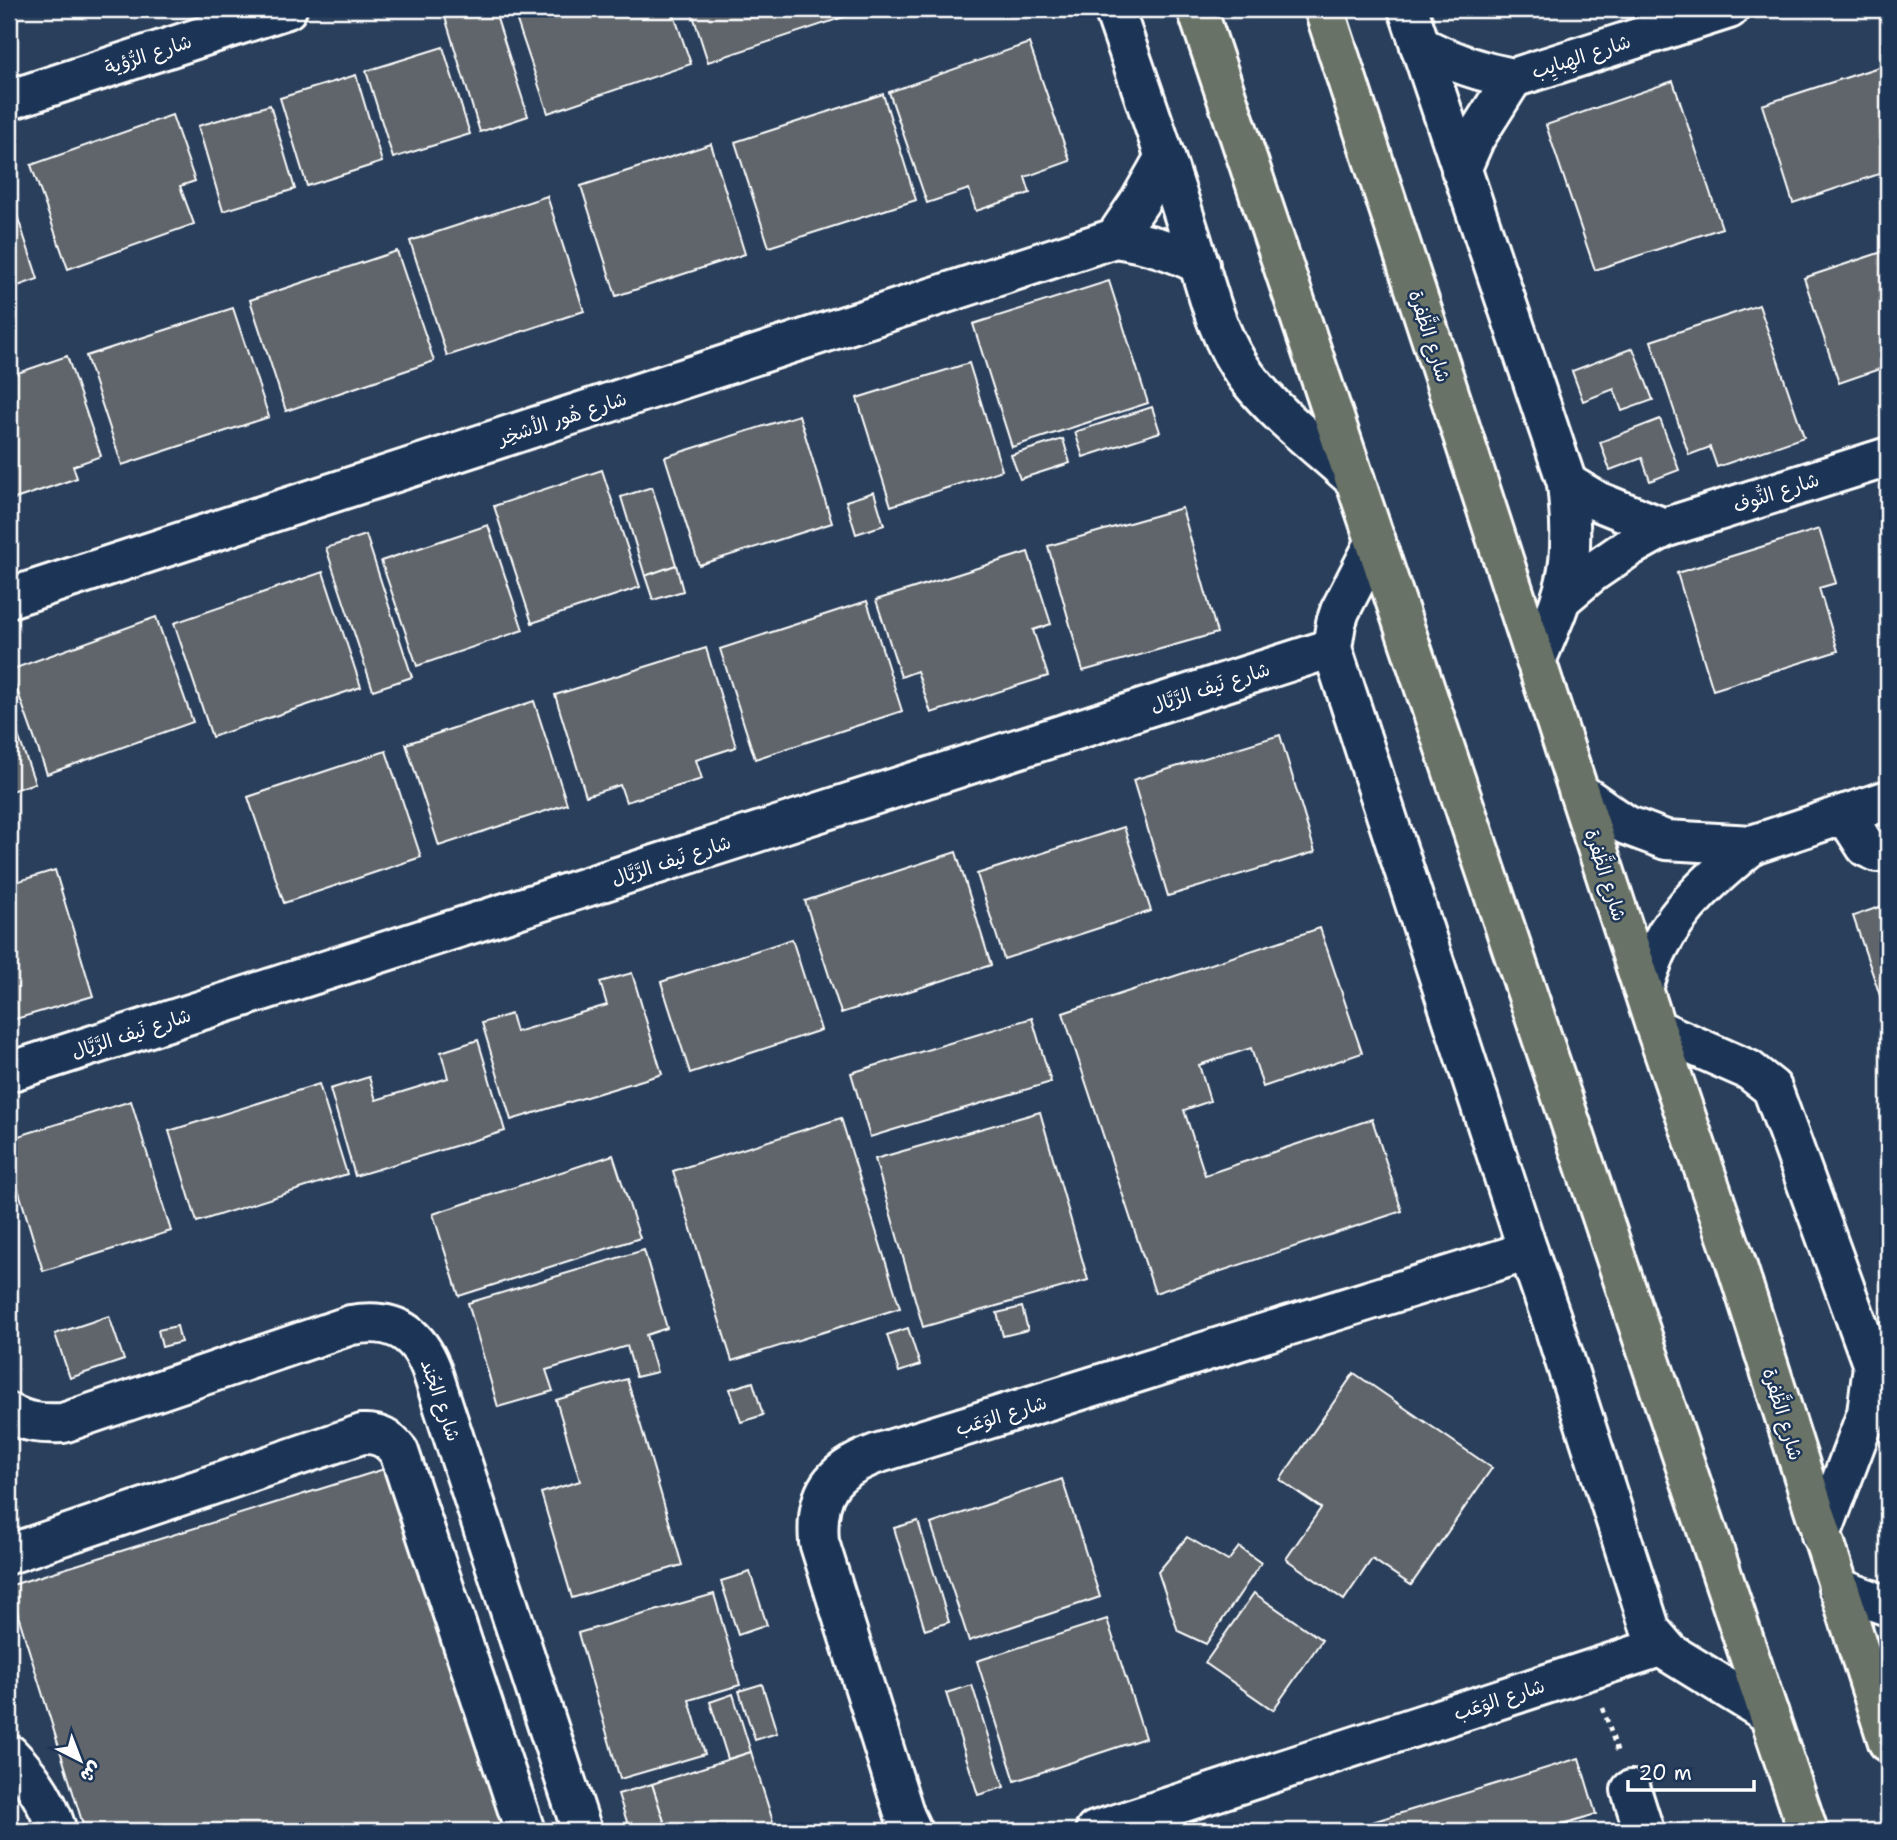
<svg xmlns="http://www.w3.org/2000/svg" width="1897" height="1840" viewBox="0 0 1897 1840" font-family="'Shantell Sans','Playpen Sans Arabic',sans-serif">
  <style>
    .building { fill: #5e656a; stroke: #fff; stroke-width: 2 }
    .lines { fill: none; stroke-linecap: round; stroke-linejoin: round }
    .minor-casing { stroke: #fff; stroke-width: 44 }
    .major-casing { stroke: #fff; stroke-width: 44 }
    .path { stroke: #fff; stroke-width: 4.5; stroke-dasharray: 5 5; stroke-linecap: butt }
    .minor { stroke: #1d3557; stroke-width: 38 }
    .major { stroke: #697266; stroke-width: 38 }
    .labels { text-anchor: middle; stroke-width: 5; stroke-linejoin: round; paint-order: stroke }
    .street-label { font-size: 19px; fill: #fff; stroke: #1d3557 }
  </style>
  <rect width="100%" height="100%" fill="#2a3f5b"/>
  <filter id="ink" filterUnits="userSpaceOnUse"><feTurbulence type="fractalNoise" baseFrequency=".0143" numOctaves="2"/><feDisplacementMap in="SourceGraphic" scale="14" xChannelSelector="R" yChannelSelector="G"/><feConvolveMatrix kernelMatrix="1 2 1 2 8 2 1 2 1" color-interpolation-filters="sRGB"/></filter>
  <g filter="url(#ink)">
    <g class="building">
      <path d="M470 9H494L528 116 480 132 445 17Z"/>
      <path d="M513 9H672L691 64 548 113Z"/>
      <path d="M691 9H851L853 14 708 62Z"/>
      <path d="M923 9H953L926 18Z"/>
      <path d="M1029 43 1070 161 1025 177 1030 193 976 211 969 189 927 203 889 92Z"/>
      <path d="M443 47 470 134 393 158 366 71Z"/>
      <path d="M1888 64V171L1793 203 1762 105Z"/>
      <path d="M356 75 382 162 307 186 280 98Z"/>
      <path d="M1673 81 1722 228 1595 270 1546 125Z"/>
      <path d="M883 94 916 200 769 247 735 142Z"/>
      <path d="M270 105 295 189 223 211 198 126Z"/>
      <path d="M172 115 195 181 180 186 194 224 68 269 31 165Z"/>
      <path d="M711 144 745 254 616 296 581 186Z"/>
      <path d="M9 191 38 279 9 289Z"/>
      <path d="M547 196 584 311 447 356 410 241Z"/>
      <path d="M1888 250V366L1839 383 1804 278Z"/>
      <path d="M397 251 434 361 286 411 250 300Z"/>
      <path d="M1109 281 1148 403 1012 447 973 324Z"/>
      <path d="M1759 305 1804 437 1717 467 1710 447 1689 455 1651 341Z"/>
      <path d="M233 308 269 417 122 465 86 356Z"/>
      <path d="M1633 348 1653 400 1622 411 1614 389 1583 401 1572 371Z"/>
      <path d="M67 356 101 456 73 466 77 478 9 501V376Z"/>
      <path d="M969 363 1002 470 891 506 857 398Z"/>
      <path d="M1152 407 1160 432 1083 457 1075 432Z"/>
      <path d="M799 415 832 523 699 565 665 457Z"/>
      <path d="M1660 419 1679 470 1650 481 1642 458 1610 470 1600 442Z"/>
      <path d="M1063 439 1070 463 1020 479 1011 455Z"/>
      <path d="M602 470 640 587 532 623 494 506Z"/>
      <path d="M652 487 676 565 645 576 621 497Z"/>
      <path d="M874 492 884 525 856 534 846 501Z"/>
      <path d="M1182 508 1217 633 1083 671 1048 546Z"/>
      <path d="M488 525 523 630 417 666 381 561Z"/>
      <path d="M1819 529 1836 583 1819 588 1838 651 1713 690 1677 573Z"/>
      <path d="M366 535 412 677 373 690 326 548Z"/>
      <path d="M1028 552 1051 624 1033 630 1048 676 931 713 917 671 901 677 876 600Z"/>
      <path d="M676 565 683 591 653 600 645 576Z"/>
      <path d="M323 572 361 687 212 737 174 623Z"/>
      <path d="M867 601 902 711 755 759 720 649Z"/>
      <path d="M156 617 193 722 47 774 10 670Z"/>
      <path d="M706 648 736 747 696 760 702 779 626 802 620 785 586 796 555 695Z"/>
      <path d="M534 701 567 804 439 846 406 744Z"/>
      <path d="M9 710 35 783 11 791 9 784Z"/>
      <path d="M1280 735 1315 852 1168 896 1133 780Z"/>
      <path d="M386 751 421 857 284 903 248 797Z"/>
      <path d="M1124 827 1151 911 1004 959 977 874Z"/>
      <path d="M956 852 991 965 841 1013 805 901Z"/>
      <path d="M55 870 93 996 9 1021V884Z"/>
      <path d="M1888 904V1019L1853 916Z"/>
      <path d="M1320 928 1362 1053 1263 1087 1251 1048 1199 1065 1210 1101 1184 1110 1205 1175 1372 1119 1402 1211 1155 1293 1063 1013Z"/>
      <path d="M792 939 821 1030 690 1073 661 982Z"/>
      <path d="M632 973 662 1074 511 1120 482 1023 511 1014 516 1032 607 1005 600 982Z"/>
      <path d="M1032 1018 1051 1082 870 1137 851 1073Z"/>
      <path d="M478 1040 505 1131 355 1176 330 1089 369 1077 376 1100 448 1078 441 1052Z"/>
      <path d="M319 1084 347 1174 197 1222 169 1131Z"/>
      <path d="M131 1101 171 1231 43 1271 9 1159V1139Z"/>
      <path d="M1040 1112 1088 1280 923 1327 875 1159Z"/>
      <path d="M841 1118 900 1308 732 1361 673 1171Z"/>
      <path d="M613 1155 640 1238 459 1296 433 1214Z"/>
      <path d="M644 1250 667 1328 646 1335 657 1372 636 1377 627 1346 546 1370 553 1391 498 1407 468 1303Z"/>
      <path d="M1022 1307 1028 1330 1003 1336 997 1313Z"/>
      <path d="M109 1316 124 1360 70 1378 55 1334Z"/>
      <path d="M177 1326 181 1342 162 1347 158 1330Z"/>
      <path d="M908 1328 920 1365 899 1372 887 1335Z"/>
      <path d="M1354 1373 1492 1468 1411 1585 1372 1559 1344 1600 1286 1559 1321 1508 1280 1480Z"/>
      <path d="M627 1379 682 1565 572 1598 541 1493 580 1481 556 1400Z"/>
      <path d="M753 1382 763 1415 741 1422 730 1389Z"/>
      <path d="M397 1465 509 1831H85L9 1586Z"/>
      <path d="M1062 1479 1100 1597 969 1641 931 1524Z"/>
      <path d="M918 1521 949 1622 925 1630 894 1528Z"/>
      <path d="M1187 1537 1228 1561 1239 1547 1261 1563 1206 1644 1178 1631 1158 1572Z"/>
      <path d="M750 1572 767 1625 738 1635 721 1581Z"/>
      <path d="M1254 1593 1322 1640 1273 1710 1205 1663Z"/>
      <path d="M714 1594 740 1685 689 1700 705 1754 620 1779 578 1633Z"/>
      <path d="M1107 1619 1145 1738 1015 1781 977 1661Z"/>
      <path d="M762 1684 777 1733 755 1740 739 1691Z"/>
      <path d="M972 1685 1004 1787 978 1795 946 1693Z"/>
      <path d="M733 1694 751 1752 728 1759 710 1702Z"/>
      <path d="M751 1752 776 1831H667L652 1784Z"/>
      <path d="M1579 1758 1596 1814 1540 1831H1357L1356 1827Z"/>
      <path d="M652 1784 667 1831H630L618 1794Z"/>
    </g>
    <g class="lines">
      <g class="minor-casing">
        <g id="minor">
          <path d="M1114 9C1139 81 1164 152 1187 225 1204 276 1214 334 1247 377 1277 416 1319 447 1355 480"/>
          <path d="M1408 9 1567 483C1570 514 1573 548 1566 580 1560 608 1547 634 1536 661"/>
          <path d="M1420 46C1451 62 1479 72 1513 78L1729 9"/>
          <path d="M9 100 287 9"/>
          <path d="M1461 170 1475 138 1513 78"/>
          <path d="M1115 238 1140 201 1165 157"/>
          <path d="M1567 483 1597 501 1664 528"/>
          <path d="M1376 541 1340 611 1336 623 1332 648 1528 1251 1552 1320 1651 1631 1670 1653 1769 1714"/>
          <path d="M9 598 1115 238C1147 243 1173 250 1200 265"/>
          <path d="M1561 599 1593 572 1628 548 1664 528 1888 457"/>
          <path d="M1579 792 1626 825 1666 840 1752 845 1888 800"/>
          <path d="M1845 814 1866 847 1877 852 1888 849"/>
          <path d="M1643 988C1648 974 1652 960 1659 947 1680 905 1717 874 1752 845"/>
          <path d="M1656 1029 1749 1070 1772 1088 1873 1366 1867 1413 1821 1535"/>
          <path d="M9 1072 1332 648"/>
          <path d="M9 1413C27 1423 43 1424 63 1423L351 1325C391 1318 416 1330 431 1368L582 1831"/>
          <path d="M9 1554 362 1434C379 1433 389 1439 399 1452L525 1831"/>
          <path d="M1838 1588 1888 1606"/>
          <path d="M9 1754C31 1776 48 1802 57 1831"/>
          <path d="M1631 1790 1644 1831"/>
          <path d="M912 1831 905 1816 819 1542C815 1493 831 1471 876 1454L1528 1251"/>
          <path d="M1095 1831 1663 1646"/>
        </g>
      </g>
      <g class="major-casing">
        <g id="major">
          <path d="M1197 9 1808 1831"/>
          <path d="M1324 9 1656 1029 1735 1260 1888 1742"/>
        </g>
      </g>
      <path class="path" d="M1603 1708 1618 1753"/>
      <use href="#minor" class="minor"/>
      <use href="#major" class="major"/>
    </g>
  </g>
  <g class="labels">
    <g class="street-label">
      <text transform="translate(148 54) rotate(-18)" y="7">شارع الرُّؤية</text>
      <text transform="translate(1581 56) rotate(-18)" y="7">شارع الهِبايِب</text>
      <text transform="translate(1430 336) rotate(72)" y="7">شارع الظَّفرة</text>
      <text transform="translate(562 418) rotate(-18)" y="7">شارع هُور الأشخِر</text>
      <text transform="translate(1776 492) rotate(-18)" y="7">شارع النُّوف</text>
      <text transform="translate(1210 687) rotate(-18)" y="7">شارع نَيف الرَّيَّال</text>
      <text transform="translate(671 860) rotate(-18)" y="7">شارع نَيف الرَّيَّال</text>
      <text transform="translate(1606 875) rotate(72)" y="7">شارع الظَّفرة</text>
      <text transform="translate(131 1033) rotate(-18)" y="7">شارع نَيف الرَّيَّال</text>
      <text transform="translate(441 1400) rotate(71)" y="7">شارع الجُند</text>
      <text transform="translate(1783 1414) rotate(73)" y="7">شارع الظَّفرة</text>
      <text transform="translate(1001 1415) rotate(-17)" y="7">شارع الوَعَب</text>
      <text transform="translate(1499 1699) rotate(-18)" y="7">شارع الوَعَب</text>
    </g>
  </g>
  <rect width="1897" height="1840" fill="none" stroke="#1d3557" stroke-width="35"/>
  <rect x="18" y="18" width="1862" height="1805" fill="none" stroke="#fff" stroke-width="2.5" filter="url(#ink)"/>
  <g transform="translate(80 1760) rotate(138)" stroke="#1d3557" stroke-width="5" paint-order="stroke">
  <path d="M0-5L12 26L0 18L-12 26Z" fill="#ffffff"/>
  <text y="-10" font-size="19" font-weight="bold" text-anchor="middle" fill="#ffffff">ش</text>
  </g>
  <path d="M1628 1780v10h126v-10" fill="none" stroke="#ffffff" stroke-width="3.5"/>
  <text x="1638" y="1780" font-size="21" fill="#ffffff" stroke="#1d3557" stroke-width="5" paint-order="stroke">20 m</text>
</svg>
